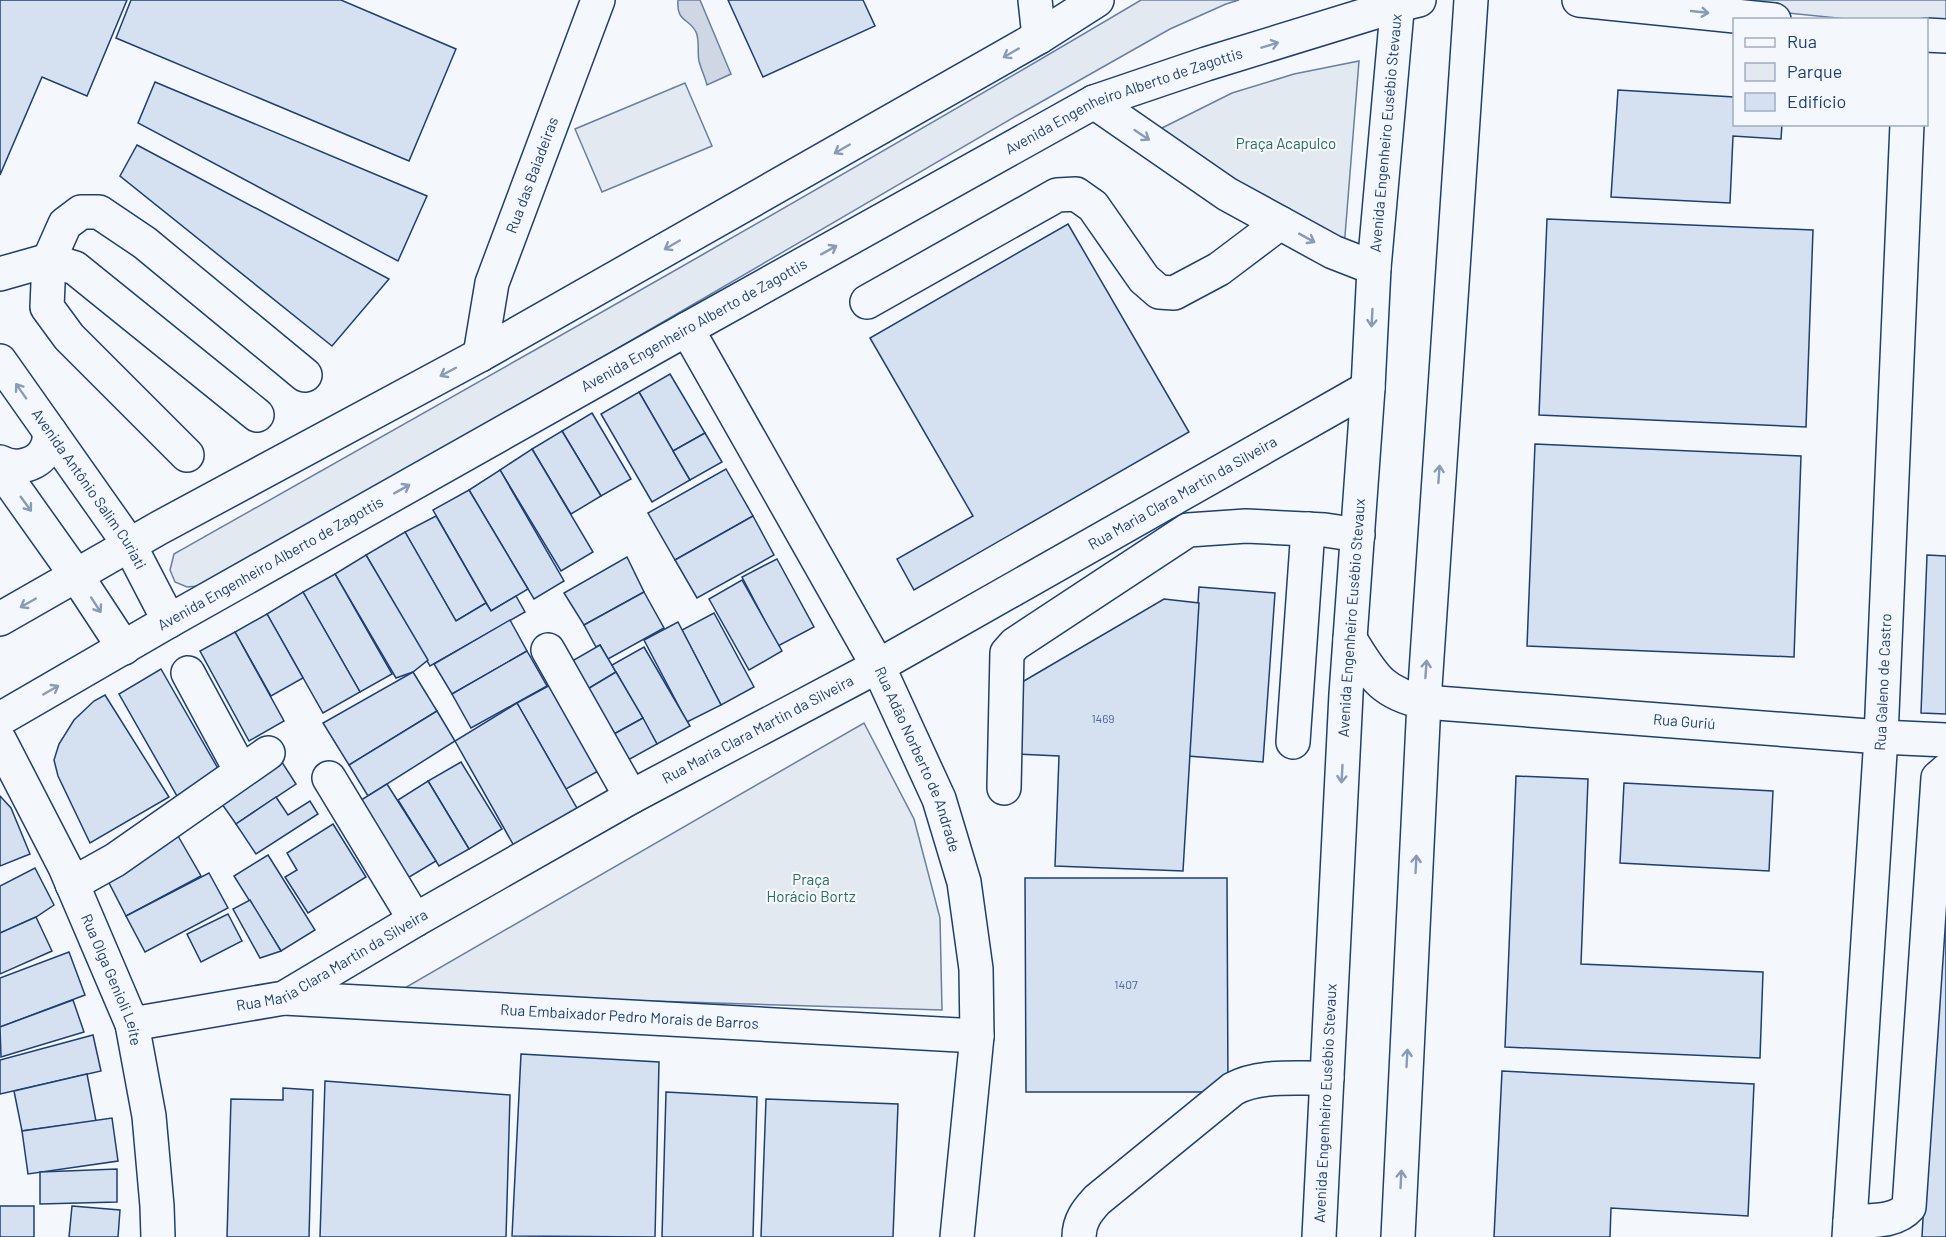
<svg xmlns="http://www.w3.org/2000/svg" width="1946" height="1237" viewBox="0 0 1946 1237" font-family="Barlow,sans-serif">
  <style>
    .green { fill: #e3e9f0; stroke: #687fa3; stroke-width: 1.5 }
    .water { fill: #cfd7e4; stroke: #687fa3; stroke-width: 1.5 }
    .building { fill: #d5e0f0; stroke: #1d3f73; stroke-width: 1.5 }
    .lines { fill: none; stroke-linecap: round; stroke-linejoin: round }
    .minor-casing { stroke: #1d3f73; stroke-width: 36 }
    .major-casing { stroke: #1d3f73; stroke-width: 36 }
    .minor { stroke: #f4f7fb; stroke-width: 33 }
    .major { stroke: #f4f7fb; stroke-width: 33 }
    .oneway { stroke: #889bb7 }
    .labels { text-anchor: middle; stroke-width: 4.5; stroke-linejoin: round; paint-order: stroke }
    .number-label { font-size: 12px; fill: #4b6792 }
    .street-label { font-size: 15px; fill: #1d3f73; stroke: #f4f7fb }
    .park-label { font-size: 15px; fill: #2c6c60; stroke: #f4f7fb }
  </style>
  <rect width="100%" height="100%" fill="#f4f7fb"/>
  <g class="green">
    <path d="M1141 0H1239L1226 4 1170 29 1018 115 608 354 199 586 187 587 175 582 170 570 174 554C498 371 822 189 1141 0Z"/>
    <path d="M1658 0H1946V30L1926 20 1847 19Z"/>
    <path d="M1359 61 1344 248 1243 195 1158 130 1232 93 1294 74Z"/>
    <path d="M685 83 712 146 602 192 575 129Z"/>
    <path d="M864 723 914 819 940 918 942 1010 396 993Z"/>
  </g>
  <path class="water" d="M678 0H700L731 74 707 85C705 77 701 69 699 61 697 52 700 41 696 32 689 18 676 22 678 0Z"/>
  <g class="building">
    <path d="M0 0H127L87 96 42 77 0 175Z"/>
    <path d="M131 0H341L456 49 409 161 116 38Z"/>
    <path d="M728 0H863L875 26 763 77Z"/>
    <path d="M155 82 427 196 398 261 138 123Z"/>
    <path d="M1618 90 1734 97V124H1782L1781 139 1733 136 1730 203 1611 197Z"/>
    <path d="M137 145 389 279 332 346 120 176Z"/>
    <path d="M1547 219 1813 230 1806 427 1539 415Z"/>
    <path d="M1068 224 1189 432 914 590 897 559 973 516 870 338Z"/>
    <path d="M670 374 705 433 673 451 639 392Z"/>
    <path d="M639 392 690 480 652 502 601 414Z"/>
    <path d="M592 413 631 479 601 496 562 431Z"/>
    <path d="M562 431 601 496 571 514 532 449Z"/>
    <path d="M705 433 722 462 690 480 673 451Z"/>
    <path d="M1535 444 1801 456 1794 657 1527 646Z"/>
    <path d="M532 449 593 552 561 571 500 470Z"/>
    <path d="M726 469 753 516 675 560 648 513Z"/>
    <path d="M500 470 564 581 534 599 469 490Z"/>
    <path d="M469 490 528 589 491 611 433 510Z"/>
    <path d="M436 516 486 603 456 621 405 532Z"/>
    <path d="M753 516 774 555 697 598 675 560Z"/>
    <path d="M405 532 456 621 486 603 491 611 516 596 525 612 430 666 366 555Z"/>
    <path d="M366 555 428 660 413 672 396 678 335 574Z"/>
    <path d="M1927 555 1946 556V714L1921 713Z"/>
    <path d="M627 557 644 592 584 625 564 593Z"/>
    <path d="M777 559 814 627 778 646 742 577Z"/>
    <path d="M335 574 392 674 360 692 303 592Z"/>
    <path d="M742 580 782 651 749 670 709 599Z"/>
    <path d="M1199 587 1275 593 1263 762 1188 756Z"/>
    <path d="M303 592 360 692 323 713 267 614Z"/>
    <path d="M644 592 664 628 608 659 600 645 596 647 584 625Z"/>
    <path d="M1164 599 1199 603 1183 871 1055 866 1059 756 1015 754 1017 685Z"/>
    <path d="M714 613 754 687 721 705 682 630Z"/>
    <path d="M267 614 303 678 271 696 235 632Z"/>
    <path d="M510 620 527 651 452 694 434 664Z"/>
    <path d="M678 622 721 705 687 722 644 640Z"/>
    <path d="M235 632 284 721 249 741 200 651Z"/>
    <path d="M600 645 616 672 576 696 560 668Z"/>
    <path d="M644 647 690 726 657 744 612 665Z"/>
    <path d="M527 651 547 686 471 728 452 694Z"/>
    <path d="M161 669 224 779 181 803 119 694Z"/>
    <path d="M413 672 437 711 349 765 323 723Z"/>
    <path d="M616 672 643 718 603 740 576 696Z"/>
    <path d="M552 684 600 770 566 789 517 703Z"/>
    <path d="M105 695 169 797 90 843 58 776 54 760 59 744 74 720 94 701Z"/>
    <path d="M517 703 578 810 514 846 455 741Z"/>
    <path d="M437 711 455 741 368 796 349 765Z"/>
    <path d="M643 718 657 744 619 765 605 739Z"/>
    <path d="M278 756 296 784 236 824 217 797Z"/>
    <path d="M461 762 502 829 469 849 428 781Z"/>
    <path d="M1516 776 1588 779 1581 964 1763 972 1760 1058 1505 1047Z"/>
    <path d="M428 781 469 849 439 866 398 800Z"/>
    <path d="M1624 783 1773 791 1769 871 1620 863Z"/>
    <path d="M387 784 436 861 401 882 353 805Z"/>
    <path d="M1946 791V1237H1922L1941 885Z"/>
    <path d="M0 796 11 808 30 854 0 866Z"/>
    <path d="M276 797 288 815 310 801 318 814 256 854 236 824Z"/>
    <path d="M333 824 366 877 308 913 285 877 297 870 287 853Z"/>
    <path d="M178 836 201 876 126 916 106 877Z"/>
    <path d="M268 855 315 930 281 951 234 876Z"/>
    <path d="M35 868 54 905 36 917 0 933V886Z"/>
    <path d="M209 873 228 908 145 952 126 916Z"/>
    <path d="M1025 878H1227L1228 1092H1026Z"/>
    <path d="M250 900 281 951 260 958 233 909Z"/>
    <path d="M228 914 242 941 201 962 187 934Z"/>
    <path d="M36 917 52 951 0 974V933Z"/>
    <path d="M69 952 85 995 0 1027V978Z"/>
    <path d="M73 1000 84 1032 1 1057 0 1027Z"/>
    <path d="M93 1035 101 1071 0 1094V1060Z"/>
    <path d="M521 1054 659 1062 655 1237 512 1236Z"/>
    <path d="M1502 1071 1754 1084 1748 1216 1611 1208 1610 1237H1494Z"/>
    <path d="M87 1074 96 1121 22 1131 14 1091Z"/>
    <path d="M325 1081 510 1095 506 1237H320Z"/>
    <path d="M283 1088 313 1090 309 1237H227L231 1099 283 1100Z"/>
    <path d="M666 1092 757 1097 753 1237H662Z"/>
    <path d="M766 1099 898 1104 893 1237H761Z"/>
    <path d="M112 1118 118 1161 28 1174 22 1131Z"/>
    <path d="M117 1169V1202L40 1204V1172Z"/>
    <rect x="0" y="1206" width="34" height="31"/>
    <path d="M72 1206 120 1210 118 1237H69Z"/>
  </g>
  <g class="lines">
    <g class="minor-casing">
      <g id="minor">
        <path d="M1035 0 1039 37"/>
        <path d="M1094 102 1227 194 1333 252 1374 268"/>
        <path d="M0 274 49 260 75 268 257 415"/>
        <path d="M867 302 1057 195 1076 194 1093 206 1144 279 1159 292 1174 293 1219 269 1280 223"/>
        <path id="s1" d="M687 329 878 666 939 799 964 882 976 969 977 1036 957 1237"/>
        <path id="s2" d="M480 355 492 283 598 0"/>
        <path id="s3" d="M0 361 129 544 169 621"/>
        <path d="M187 455 69 337 47 307 49 260 65 224 81 212H99L145 243 305 375"/>
        <path d="M0 462C16 471 40 465 47 447 49 443 49 437 50 432"/>
        <path d="M0 468 76 575 124 648"/>
        <path d="M548 650 631 797"/>
        <path d="M188 673 241 771"/>
        <path id="s4" d="M1424 702 1881 737 1946 740"/>
        <path id="s5" d="M0 741 65 867 132 1024 149 1116 157 1206 158 1237"/>
        <path d="M1293 742 1308 529"/>
        <path d="M329 778 415 920"/>
        <path d="M1004 788 1007 653 1015 644 1188 530 1246 526 1325 530 1358 535"/>
        <path d="M72 884 115 860 268 753"/>
        <path id="s6" d="M284 998 977 1036"/>
        <path id="s7" d="M132 1024 284 998 415 920 631 797 878 666 1368 388"/>
        <path d="M1850 1222C1870 1220 1895 1223 1909 1207L1938 778 1946 771"/>
        <path d="M1079 1237C1079 1221 1087 1211 1097 1200L1233 1089C1260 1074 1297 1079 1327 1078"/>
        <path id="s8" d="M1849 1237 1881 737 1907 124"/>
      </g>
    </g>
    <g class="major-casing">
      <g id="major">
        <path d="M1579 0 1774 20"/>
        <path d="M1926 35 1946 36"/>
        <path d="M0 619 159 528 480 355 1039 37 1097 0"/>
        <path d="M1350 639C1372 674 1380 693 1424 702"/>
        <path id="s9" d="M0 719 169 621 687 329 1094 102 1206 64 1398 5 1419 0"/>
        <path id="s10" d="M1319 1237 1346 694 1368 388 1374 268 1398 0"/>
        <path d="M1398 1237 1424 702 1471 0"/>
      </g>
    </g>
    <use href="#minor" class="minor"/>
    <use href="#major" class="major"/>
  </g>
  <defs><path id="oneway-shaft" d="M-6 0H5M1.5-3L5.5 0L1.5 3" fill="none" stroke-width="1.6" stroke-linecap="round" stroke-linejoin="round" transform="scale(1.5)"/></defs>
  <g class="oneway">
    <use href="#oneway-shaft" transform="translate(1700 12) rotate(6)"/>
    <use href="#oneway-shaft" transform="translate(1270 45) rotate(-17)"/>
    <use href="#oneway-shaft" transform="translate(1011 53) rotate(150)"/>
    <use href="#oneway-shaft" transform="translate(1142 135) rotate(34)"/>
    <use href="#oneway-shaft" transform="translate(842 149) rotate(150)"/>
    <use href="#oneway-shaft" transform="translate(1307 238) rotate(29)"/>
    <use href="#oneway-shaft" transform="translate(672 245) rotate(150)"/>
    <use href="#oneway-shaft" transform="translate(829 250) rotate(-29)"/>
    <use href="#oneway-shaft" transform="translate(1372 318) rotate(93)"/>
    <use href="#oneway-shaft" transform="translate(448 372) rotate(152)"/>
    <use href="#oneway-shaft" transform="translate(21 391) rotate(-125)"/>
    <use href="#oneway-shaft" transform="translate(1439 474) rotate(-86)"/>
    <use href="#oneway-shaft" transform="translate(402 489) rotate(-29)"/>
    <use href="#oneway-shaft" transform="translate(26 504) rotate(54)"/>
    <use href="#oneway-shaft" transform="translate(28 603) rotate(150)"/>
    <use href="#oneway-shaft" transform="translate(96 605) rotate(57)"/>
    <use href="#oneway-shaft" transform="translate(1426 669) rotate(-86)"/>
    <use href="#oneway-shaft" transform="translate(51 690) rotate(-30)"/>
    <use href="#oneway-shaft" transform="translate(1342 774) rotate(93)"/>
    <use href="#oneway-shaft" transform="translate(1416 864) rotate(-87)"/>
    <use href="#oneway-shaft" transform="translate(1407 1058) rotate(-87)"/>
    <use href="#oneway-shaft" transform="translate(1401 1179) rotate(-87)"/>
  </g>
  <g class="labels">
    <g class="number-label">
      <text x="1103" y="723">1469</text>
      <text x="1126" y="989">1407</text>
    </g>
    <g class="street-label">
      <text dy="5" stroke="none"><textPath href="#s9" startOffset="1284">Avenida Engenheiro Alberto de Zagottis</textPath></text>
      <text dy="5" stroke="none"><textPath href="#s10" startOffset="1106">Avenida Engenheiro Eusébio Stevaux</textPath></text>
      <text dy="5" stroke="none"><textPath href="#s2" startOffset="188">Rua das Baiadeiras</textPath></text>
      <text dy="5" stroke="none"><textPath href="#s9" startOffset="798">Avenida Engenheiro Alberto de Zagottis</textPath></text>
      <text dy="5" stroke="none"><textPath href="#s3" startOffset="156">Avenida Antônio Salim Curiati</textPath></text>
      <text dy="5" stroke="none"><textPath href="#s7" startOffset="1185">Rua Maria Clara Martin da Silveira</textPath></text>
      <text dy="5" stroke="none"><textPath href="#s9" startOffset="312">Avenida Engenheiro Alberto de Zagottis</textPath></text>
      <text dy="5" stroke="none"><textPath href="#s10" startOffset="620">Avenida Engenheiro Eusébio Stevaux</textPath></text>
      <text dy="5" stroke="none"><textPath href="#s8" startOffset="556">Rua Galeno de Castro</textPath></text>
      <text dy="5" stroke="none"><textPath href="#s4" startOffset="261">Rua Guriú</textPath></text>
      <text dy="5" stroke="none"><textPath href="#s7" startOffset="699">Rua Maria Clara Martin da Silveira</textPath></text>
      <text dy="5" stroke="none"><textPath href="#s1" startOffset="489">Rua Adão Norberto de Andrade</textPath></text>
      <text dy="5" stroke="none"><textPath href="#s7" startOffset="213">Rua Maria Clara Martin da Silveira</textPath></text>
      <text dy="5" stroke="none"><textPath href="#s5" startOffset="264">Rua Olga Genioli Leite</textPath></text>
      <text dy="5" stroke="none"><textPath href="#s6" startOffset="346">Rua Embaixador Pedro Morais de Barros</textPath></text>
      <text dy="5" stroke="none"><textPath href="#s10" startOffset="134">Avenida Engenheiro Eusébio Stevaux</textPath></text>
    </g>
    <g class="park-label">
      <text x="1286" y="149">Praça Acapulco</text>
      <text x="811" y="885">Praça<tspan x="811" dy="17">Horácio Bortz</tspan></text>
    </g>
  </g>
  <rect x="1733" y="18" width="195" height="108" fill="#f4f7fb" stroke="#9eadc5" stroke-width="1.5"/>
  <rect x="1745" y="38" width="30" height="9" fill="#f4f7fb" stroke="#9eadc5" stroke-width="1.5"/>
  <text x="1787" y="48" font-size="18" fill="#1d3f73">Rua</text>
  <rect x="1745" y="63" width="30" height="18" fill="#e3e9f0" stroke="#9eadc5" stroke-width="1.5"/>
  <text x="1787" y="78" font-size="18" fill="#1d3f73">Parque</text>
  <rect x="1745" y="93" width="30" height="18" fill="#d5e0f0" stroke="#9eadc5" stroke-width="1.5"/>
  <text x="1787" y="108" font-size="18" fill="#1d3f73">Edifício</text>
</svg>
